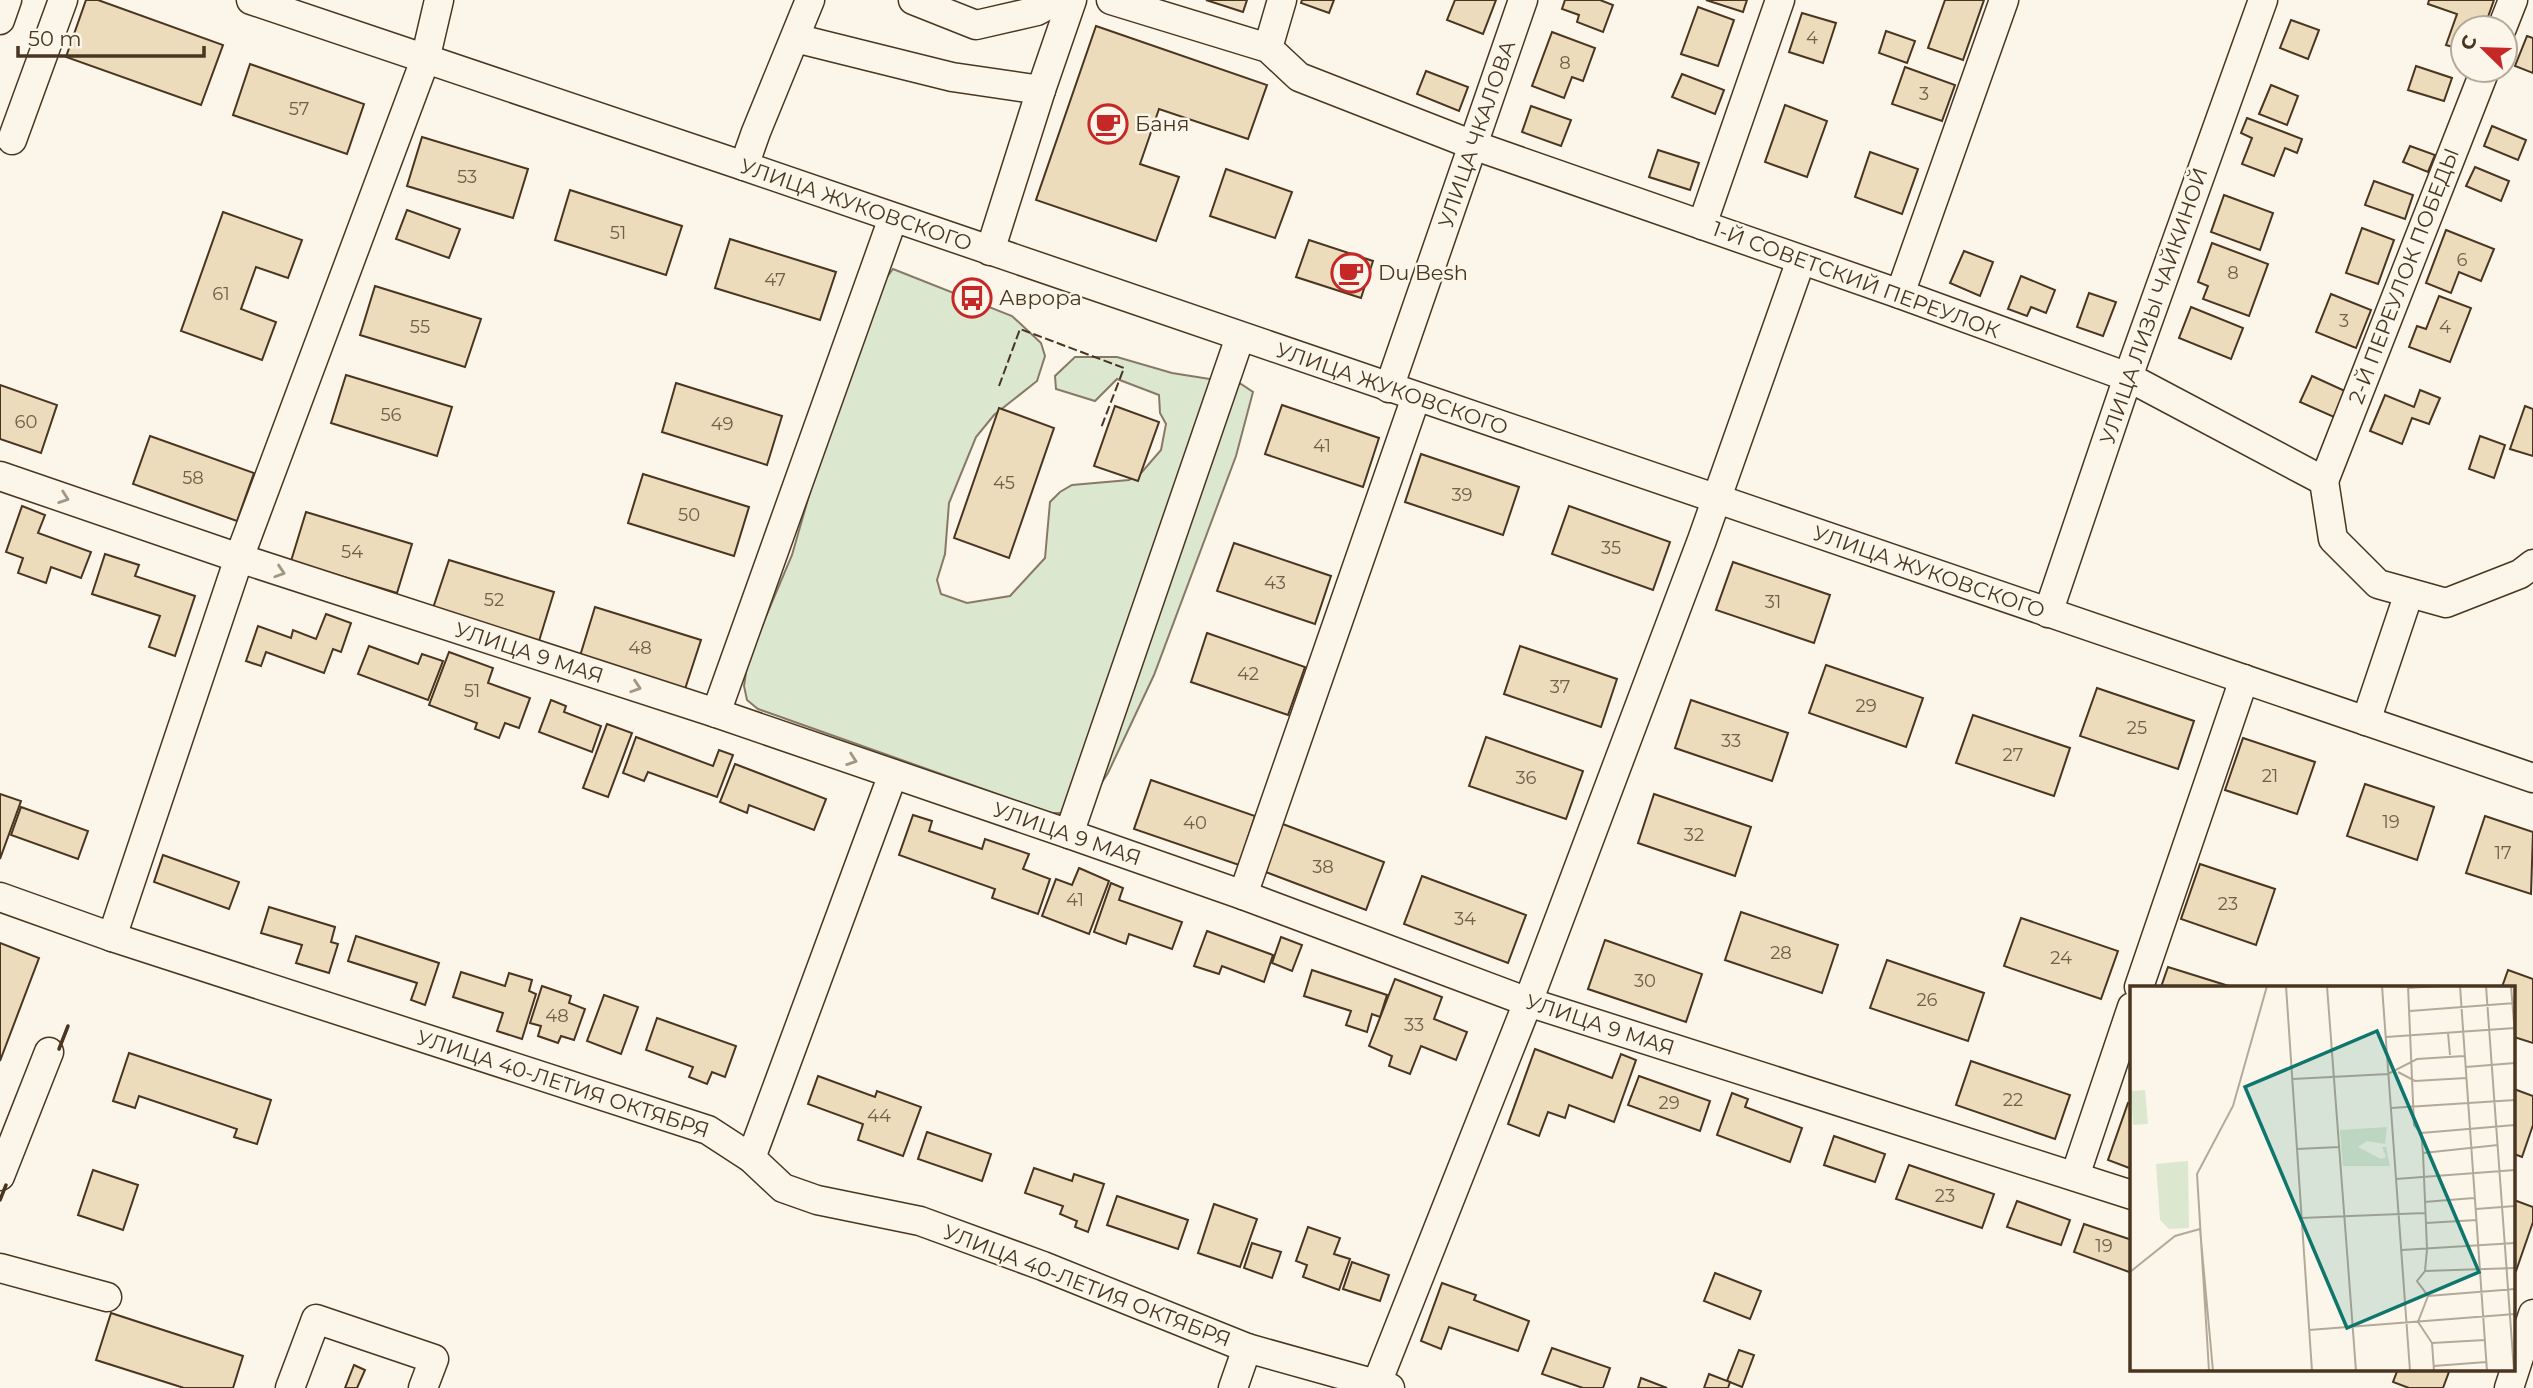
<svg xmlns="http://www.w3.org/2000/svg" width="2533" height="1388" viewBox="0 0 2533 1388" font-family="Montserrat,sans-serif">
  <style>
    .green { fill: #dce7d0; stroke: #887966; stroke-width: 2 }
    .building { fill: #ecdcbc; stroke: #4a3520; stroke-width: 2 }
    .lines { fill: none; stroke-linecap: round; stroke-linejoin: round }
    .minor-casing { stroke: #4a3520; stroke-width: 31 }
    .minor { stroke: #fbf6e9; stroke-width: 28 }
    .fence { stroke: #4a3520; stroke-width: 2; stroke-dasharray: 9 3.5; stroke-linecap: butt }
    .wall { stroke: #4a3520; stroke-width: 3.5 }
    .oneway { stroke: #a29684 }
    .labels { text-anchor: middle; stroke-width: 5; stroke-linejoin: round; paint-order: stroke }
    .number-label { font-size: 18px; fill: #725f47 }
    .poi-label { font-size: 21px; fill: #4a3520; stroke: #fbf6e9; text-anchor: start }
    .street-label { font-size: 21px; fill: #4a3520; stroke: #fbf6e9 }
    .inset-road { fill: none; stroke: #b4a999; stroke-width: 2 }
    .view { fill: #0f766e; fill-opacity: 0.15; stroke: #0f766e; stroke-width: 3.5 }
    .inset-edge { fill: none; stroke: #4a3520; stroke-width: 3.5 }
  </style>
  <rect width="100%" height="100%" fill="#fbf6e9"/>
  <path class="green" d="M893 269 1012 316 1041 343 1045 356 1037 381 994 415 976 437 949 503 945 554 937 580 941 594 967 603 1010 596 1045 558 1050 502 1060 492 1072 485 1129 480 1142 472 1161 450 1166 424 1160 413 1159 395 1117 379 1095 401 1056 389 1055 376 1075 357H1117L1172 373 1241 384 1253 392 1236 456 1154 675 1108 773 1087 805 1076 813H1051L758 709 747 700 744 686 748 659 792 555 841 384 884 281Z"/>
  <g class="building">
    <path d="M86 0H98L223 45 201 105 66 57Z"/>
    <path d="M1206 0H1247L1243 12Z"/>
    <path d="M1302 0H1334L1329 13 1301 3Z"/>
    <path d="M1455 0H1496L1483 34 1447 20Z"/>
    <path d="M1565 0H1600L1613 5 1603 32 1577 22 1579 15 1562 9Z"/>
    <path d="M1706 0H1747L1743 12Z"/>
    <path d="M1945 0H1984L1963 60 1928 48Z"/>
    <path d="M2429 0H2494L2484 28H2463V50L2446 45 2457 14 2428 4Z"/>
    <path d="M1698 7 1734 20 1718 66 1681 54Z"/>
    <path d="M1802 13 1836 23 1823 63 1789 52Z"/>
    <path d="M2291 20 2319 30 2308 59 2280 48Z"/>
    <path d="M1096 26 1267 85 1248 139 1159 109 1140 164 1179 177 1156 241 1036 200Z"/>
    <path d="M1886 31 1915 41 1907 63 1879 53Z"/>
    <path d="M1552 32 1595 48 1583 81 1572 77 1564 98 1532 86Z"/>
    <path d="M2527 36 2533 38V73L2515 66Z"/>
    <path d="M250 64 364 104 347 154 233 115Z"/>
    <path d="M2416 66 2452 78 2444 101 2408 90Z"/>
    <path d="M1905 67 1955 85 1942 121 1892 104Z"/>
    <path d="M1426 71 1468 87 1459 111 1417 94Z"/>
    <path d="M1682 74 1724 90 1715 114 1672 97Z"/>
    <path d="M2271 85 2298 96 2287 125 2259 114Z"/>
    <path d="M1785 105 1827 121 1807 177 1765 162Z"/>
    <path d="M1531 106 1571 120 1561 146 1522 132Z"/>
    <path d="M2247 118 2302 139 2297 153 2285 148 2274 176 2242 164 2252 138 2241 133Z"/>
    <path d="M2492 126 2526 140 2518 160 2484 146Z"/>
    <path d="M422 137 528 169 513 218 407 186Z"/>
    <path d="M2410 146 2435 155 2428 172 2403 162Z"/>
    <path d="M1658 150 1699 163 1690 190 1649 177Z"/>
    <path d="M1870 152 1918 169 1902 214 1855 197Z"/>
    <path d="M2475 167 2509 181 2501 201 2466 186Z"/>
    <path d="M1226 169 1292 192 1275 238 1210 216Z"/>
    <path d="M2374 181 2413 195 2405 219 2365 205Z"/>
    <path d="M570 190 682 226 666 275 555 240Z"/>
    <path d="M2224 195 2273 213 2260 250 2211 232Z"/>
    <path d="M407 210 460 229 449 258 396 239Z"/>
    <path d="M223 212 302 240 288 278 256 267 241 309 276 322 262 360 181 331Z"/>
    <path d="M2362 228 2394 240 2378 284 2346 273Z"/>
    <path d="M2446 230 2494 249 2481 281 2459 272 2451 293 2426 283Z"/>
    <path d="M730 239 836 272 820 320 715 288Z"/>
    <path d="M1309 240 1373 261 1361 298 1296 277Z"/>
    <path d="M2212 243 2268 264 2249 316 2203 299 2208 286 2198 282Z"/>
    <path d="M1964 251 1993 262 1980 296 1950 283Z"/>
    <path d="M2021 276 2055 290 2046 313 2031 307 2027 316 2008 309Z"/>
    <path d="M375 286 481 319 465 367 360 335Z"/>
    <path d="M2089 293 2116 302 2103 336 2077 327Z"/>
    <path d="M2331 294 2371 310 2356 348 2316 332Z"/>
    <path d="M2439 296 2471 308 2450 362 2409 347 2417 326 2426 329Z"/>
    <path d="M2191 307 2243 328 2231 359 2179 338Z"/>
    <path d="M346 375 452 407 437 456 331 423Z"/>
    <path d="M2312 376 2345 391 2334 417 2300 402Z"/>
    <path d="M676 383 782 416 767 465 662 432Z"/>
    <path d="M0 385 57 405 41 453 0 439Z"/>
    <path d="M2420 390 2440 398 2429 424 2412 418 2402 444 2370 431 2385 395 2414 407Z"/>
    <path d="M1282 405 1379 438 1363 487 1265 454Z"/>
    <path d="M1115 406 1159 422 1138 481 1094 466Z"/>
    <path d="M2525 406 2533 409V456L2510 449Z"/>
    <path d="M999 408 1054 428 1009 558 954 538Z"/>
    <path d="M150 436 254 473 237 521 133 484Z"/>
    <path d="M2480 436 2505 445 2494 478 2469 469Z"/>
    <path d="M1421 454 1519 487 1503 535 1405 502Z"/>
    <path d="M643 474 749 507 734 556 628 523Z"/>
    <path d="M22 506 45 515 38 533 91 552 81 578 51 567 46 583 18 573 23 558 6 552Z"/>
    <path d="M1569 506 1670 542 1653 590 1552 554Z"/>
    <path d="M306 512 412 544 397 593 291 561Z"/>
    <path d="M1234 543 1331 576 1315 624 1217 591Z"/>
    <path d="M105 554 139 565 135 576 195 596 175 656 149 647 160 616 92 594Z"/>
    <path d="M449 560 554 592 539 641 433 608Z"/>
    <path d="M1733 562 1830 595 1814 643 1716 610Z"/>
    <path d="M595 607 701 640 685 689 580 656Z"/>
    <path d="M326 614 351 623 341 652 333 649 324 673 266 652 261 666 246 661 258 626 291 638 293 630 316 639Z"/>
    <path d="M1207 633 1305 667 1288 715 1191 682Z"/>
    <path d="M369 646 418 664 422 654 443 661 428 700 358 674Z"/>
    <path d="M1520 646 1617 679 1601 727 1504 694Z"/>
    <path d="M449 652 493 668 488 683 530 698 519 728 505 723 499 738 475 729 477 723 429 705Z"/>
    <path d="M1826 665 1923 698 1906 747 1809 713Z"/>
    <path d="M2097 688 2194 721 2178 769 2080 736Z"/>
    <path d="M551 700 566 706 564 712 601 726 592 752 539 732Z"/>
    <path d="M1691 700 1788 733 1772 781 1675 748Z"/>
    <path d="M1973 715 2070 748 2054 796 1956 763Z"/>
    <path d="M607 724 632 733 608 797 583 788Z"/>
    <path d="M636 737 713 766 719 750 733 755 717 797 648 772 644 781 623 773Z"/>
    <path d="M1486 737 1583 771 1566 819 1469 786Z"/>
    <path d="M2243 738 2315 762 2297 814 2225 790Z"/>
    <path d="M735 764 826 799 814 830 749 805 747 813 720 802Z"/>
    <path d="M1151 780 1255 816 1239 865 1134 829Z"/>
    <path d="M2365 784 2434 807 2417 860 2347 836Z"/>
    <path d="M0 794 21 801 0 859Z"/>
    <path d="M1654 794 1751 827 1735 876 1638 843Z"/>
    <path d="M21 807 88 831 78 859 11 835Z"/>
    <path d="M913 815 932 821 929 831 982 849 985 839 1029 854 1023 869 1050 879 1038 914 992 898 995 889 899 855Z"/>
    <path d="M2485 816 2533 832 2531 894 2466 873Z"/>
    <path d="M1280 823 1384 862 1366 910 1263 871Z"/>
    <path d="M163 855 239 882 229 909 154 882Z"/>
    <path d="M2200 864 2275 889 2256 945 2181 919Z"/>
    <path d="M1079 868 1109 881 1089 934 1042 916 1056 879 1072 885Z"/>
    <path d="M1422 876 1526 915 1508 963 1404 924Z"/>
    <path d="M1111 883 1123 888 1119 900 1182 922 1172 949 1129 934 1126 944 1094 932Z"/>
    <path d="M269 907 335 927 331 942 338 944 329 973 296 963 302 945 261 933Z"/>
    <path d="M1741 912 1838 945 1822 993 1725 960Z"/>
    <path d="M2021 918 2118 951 2101 999 2004 966Z"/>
    <path d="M1207 931 1273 955 1264 982 1222 966 1219 974 1194 966Z"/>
    <path d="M356 936 439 963 425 1005 411 1000 417 983 348 961Z"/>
    <path d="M1281 937 1302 945 1292 971 1272 963Z"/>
    <path d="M1605 940 1702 974 1686 1022 1588 989Z"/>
    <path d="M0 943 39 958 0 1061Z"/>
    <path d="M1887 960 1984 993 1968 1041 1870 1008Z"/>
    <path d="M2168 967 2232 987H2161Z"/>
    <path d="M1312 970 1387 995 1380 1017 1372 1014 1367 1032 1346 1025 1351 1011 1304 996Z"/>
    <path d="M2508 970 2533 979V1043L2514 1037V987H2502Z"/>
    <path d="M461 972 505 986 509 973 532 980 529 991 536 994 522 1039 497 1031 503 1013 453 997Z"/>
    <path d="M1395 979 1442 997 1434 1019 1467 1032 1456 1060 1421 1046 1410 1074 1389 1066 1392 1056 1369 1046Z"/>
    <path d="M542 986 571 996 569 1003 585 1009 574 1040 561 1036 558 1043 538 1036 541 1026 530 1023Z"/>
    <path d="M604 995 638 1007 621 1054 587 1041Z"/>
    <path d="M657 1018 736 1046 725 1077 712 1072 707 1084 689 1077 693 1067 646 1050Z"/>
    <path d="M1535 1049 1612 1078 1621 1054 1636 1060 1614 1122 1569 1105 1565 1118 1548 1112 1539 1136 1508 1124Z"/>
    <path d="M129 1053 271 1100 257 1144 234 1137 237 1129 139 1096 135 1108 113 1101Z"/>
    <path d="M1971 1061 2070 1095 2055 1139 1956 1105Z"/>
    <path d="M818 1076 875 1097 877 1091 921 1107 903 1156 858 1140 863 1124 808 1104Z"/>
    <path d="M1639 1076 1710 1101 1700 1131 1628 1105Z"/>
    <path d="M2514 1089 2533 1096V1125L2522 1157 2514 1154Z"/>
    <path d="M1732 1093 1748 1099 1745 1107 1802 1128 1790 1162 1717 1135Z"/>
    <path d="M2128 1103 2132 1104V1169L2108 1160Z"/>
    <path d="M927 1132 991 1154 982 1181 918 1159Z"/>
    <path d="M1834 1136 1885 1154 1875 1182 1824 1165Z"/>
    <path d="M1909 1165 1994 1194 1982 1228 1896 1199Z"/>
    <path d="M1034 1168 1072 1181 1074 1174 1104 1184 1088 1232 1075 1227 1077 1221 1060 1214 1063 1206 1025 1193Z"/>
    <path d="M93 1170 138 1185 123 1230 78 1215Z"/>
    <path d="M1117 1196 1188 1220 1178 1249 1107 1225Z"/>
    <path d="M2514 1200 2533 1207V1222L2516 1271 2514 1270Z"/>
    <path d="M2017 1201 2070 1220 2061 1245 2007 1227Z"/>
    <path d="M1214 1204 1257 1219 1240 1267 1198 1253Z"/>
    <path d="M2084 1224 2132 1240V1273L2074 1252Z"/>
    <path d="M1308 1227 1340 1238 1334 1254 1350 1259 1339 1290 1303 1277 1307 1265 1296 1261Z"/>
    <path d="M1252 1243 1281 1252 1272 1278 1244 1268Z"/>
    <path d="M1352 1262 1389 1275 1380 1301 1343 1289Z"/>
    <path d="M1715 1273 1761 1291 1750 1319 1704 1301Z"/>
    <path d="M1442 1283 1476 1295 1474 1300 1529 1321 1518 1351 1449 1327 1441 1349 1421 1341Z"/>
    <path d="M111 1313 243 1356 233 1388H184L96 1360Z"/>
    <path d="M1552 1348 1610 1368 1603 1388H1583L1542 1374Z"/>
    <path d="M1739 1350 1754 1355 1742 1387 1727 1381Z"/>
    <path d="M354 1365 365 1370 357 1388H345Z"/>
    <path d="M2398 1369H2450L2443 1388H2409L2393 1382Z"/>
    <path d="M1709 1374 1730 1382 1728 1388H1704Z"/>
    <path d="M1641 1378 1667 1388H1638Z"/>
  </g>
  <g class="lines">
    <g class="minor-casing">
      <g id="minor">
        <path d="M251 0 744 166 2533 778"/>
        <path d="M913 0 976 25 1037 11 1057 0"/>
        <path d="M1111 0 1268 48 1299 77 1473 145 1900 294 2128 377 2324 481 2333 539 2378 584 2446 603 2520 574 2533 564"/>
        <path d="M0 20 7 0"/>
        <path d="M2502 28 2513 0"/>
        <path d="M795 38 952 77 1041 90 1072 0"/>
        <path d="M1268 48 1282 0"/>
        <path d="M12 140 63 0"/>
        <path d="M744 166 756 132 810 0"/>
        <path d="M1702 225 1780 0"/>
        <path d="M990 251 1041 90"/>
        <path d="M1900 294 2004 0"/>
        <path d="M1389 388 1523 0"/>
        <path d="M0 476 239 558 716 713 1069 834 1243 895 1528 1002 2132 1195"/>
        <path d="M2324 481 2485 70"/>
        <path d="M2048 613 2128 377 2263 0"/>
        <path d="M716 713 893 218"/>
        <path d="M2366 721 2409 593"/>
        <path d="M1069 834 1240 337"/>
        <path d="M1243 895 1416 397"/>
        <path d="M0 897 112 937 708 1130 751 1158 783 1188 817 1200 920 1221 1043 1266 1247 1348 1390 1388"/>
        <path d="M112 937 239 558 425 60 439 0"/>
        <path d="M2139 987 2244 679"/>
        <path d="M751 1158 893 774"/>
        <path d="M0 1176 49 1052"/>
        <path d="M2075 1176 2132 1007"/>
        <path d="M0 1268 107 1297"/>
        <path d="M1377 1383 1528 1002 1702 540 1801 260"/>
        <path d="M290 1388 316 1319 434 1359 423 1388"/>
        <path d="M1233 1388 1247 1348"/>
        <path d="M2509 1388 2533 1314"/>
      </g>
    </g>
    <use href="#minor" class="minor"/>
    <path class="fence" d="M999 386 1020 329 1124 368 1101 428"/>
    <g class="wall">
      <path d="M59 1049 68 1026"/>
      <path d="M0 1200 6 1185"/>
    </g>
  </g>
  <defs><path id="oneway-chevron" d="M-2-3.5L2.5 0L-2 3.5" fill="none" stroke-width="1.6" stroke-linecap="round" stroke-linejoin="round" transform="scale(1.75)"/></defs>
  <g class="oneway">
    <use href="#oneway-chevron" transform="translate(64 498) rotate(19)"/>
    <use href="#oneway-chevron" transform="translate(280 572) rotate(18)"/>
    <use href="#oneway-chevron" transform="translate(636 687) rotate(18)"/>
    <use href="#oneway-chevron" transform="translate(852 760) rotate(19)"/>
  </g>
  <defs>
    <g id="cafe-ring" transform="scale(2.0125)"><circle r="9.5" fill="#fbf6e9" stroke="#c62828" stroke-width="1.5"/><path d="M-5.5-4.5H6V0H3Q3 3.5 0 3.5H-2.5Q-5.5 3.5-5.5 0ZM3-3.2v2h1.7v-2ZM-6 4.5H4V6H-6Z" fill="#c62828"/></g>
    <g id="bus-ring" transform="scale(2.0125)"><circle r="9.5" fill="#fbf6e9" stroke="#c62828" stroke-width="1.5"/><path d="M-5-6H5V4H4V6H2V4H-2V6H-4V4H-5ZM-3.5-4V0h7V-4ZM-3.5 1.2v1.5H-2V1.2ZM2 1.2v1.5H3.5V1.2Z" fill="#c62828"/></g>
  </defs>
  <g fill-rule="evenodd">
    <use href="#cafe-ring" x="1108" y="124"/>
    <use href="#cafe-ring" x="1351" y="273"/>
    <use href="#bus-ring" x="972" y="298"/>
  </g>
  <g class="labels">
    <g class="number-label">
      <text x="1812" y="44">4</text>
      <text x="1565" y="69">8</text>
      <text x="1924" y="100">3</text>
      <text x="299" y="115">57</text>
      <text x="467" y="183">53</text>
      <text x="618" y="239">51</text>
      <text x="2462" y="266">6</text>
      <text x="2233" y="279">8</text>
      <text x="775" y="286">47</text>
      <text x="221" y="300">61</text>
      <text x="2344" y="327">3</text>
      <text x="420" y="333">55</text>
      <text x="2445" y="333">4</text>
      <text x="391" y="421">56</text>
      <text x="26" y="428">60</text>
      <text x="722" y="430">49</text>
      <text x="1322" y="452">41</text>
      <text x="193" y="484">58</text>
      <text x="1004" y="489">45</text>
      <text x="1462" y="501">39</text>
      <text x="689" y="521">50</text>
      <text x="1611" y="554">35</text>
      <text x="352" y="558">54</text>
      <text x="1275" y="589">43</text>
      <text x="494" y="606">52</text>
      <text x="1773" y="608">31</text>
      <text x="640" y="654">48</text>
      <text x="1248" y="680">42</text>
      <text x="1560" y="693">37</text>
      <text x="472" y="697">51</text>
      <text x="1866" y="712">29</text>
      <text x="2137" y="734">25</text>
      <text x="1731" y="747">33</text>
      <text x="2013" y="761">27</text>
      <text x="2270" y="782">21</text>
      <text x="1526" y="784">36</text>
      <text x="2391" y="828">19</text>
      <text x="1195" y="829">40</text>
      <text x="1694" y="841">32</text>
      <text x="2503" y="859">17</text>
      <text x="1323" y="873">38</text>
      <text x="1075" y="906">41</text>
      <text x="2228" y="910">23</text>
      <text x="1465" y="925">34</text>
      <text x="1781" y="959">28</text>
      <text x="2061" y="964">24</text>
      <text x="1645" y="987">30</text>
      <text x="1927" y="1006">26</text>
      <text x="557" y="1022">48</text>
      <text x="1414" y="1031">33</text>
      <text x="2013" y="1106">22</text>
      <text x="1669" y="1109">29</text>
      <text x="879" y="1122">44</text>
      <text x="1945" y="1202">23</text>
      <text x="2104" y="1252">19</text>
    </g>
    <g class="poi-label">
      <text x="1135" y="131">Баня</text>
      <text x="1378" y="280">Du Besh</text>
      <text x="999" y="305">Аврора</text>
    </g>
    <g class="street-label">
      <text transform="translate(1477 134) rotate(-71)" y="7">УЛИЦА ЧКАЛОВА</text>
      <text transform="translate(856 205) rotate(19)" y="7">УЛИЦА ЖУКОВСКОГО</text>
      <text transform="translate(2404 276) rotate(-69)" y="7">2-Й ПЕРЕУЛОК ПОБЕДЫ</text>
      <text transform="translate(1856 280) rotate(20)" y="7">1-Й СОВЕТСКИЙ ПЕРЕУЛОК</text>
      <text transform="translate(2154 306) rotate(-71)" y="7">УЛИЦА ЛИЗЫ ЧАЙКИНОЙ</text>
      <text transform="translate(1392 389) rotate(19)" y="7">УЛИЦА ЖУКОВСКОГО</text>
      <text transform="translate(1929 572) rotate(19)" y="7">УЛИЦА ЖУКОВСКОГО</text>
      <text transform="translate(529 653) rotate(18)" y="7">УЛИЦА 9 МАЯ</text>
      <text transform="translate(1067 834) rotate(19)" y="7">УЛИЦА 9 МАЯ</text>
      <text transform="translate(1600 1025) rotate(18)" y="7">УЛИЦА 9 МАЯ</text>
      <text transform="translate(563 1084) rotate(18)" y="7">УЛИЦА 40-ЛЕТИЯ ОКТЯБРЯ</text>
      <text transform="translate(1087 1286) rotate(21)" y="7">УЛИЦА 40-ЛЕТИЯ ОКТЯБРЯ</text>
    </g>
  </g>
  <g transform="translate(2130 986)">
    <rect width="385" height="385" fill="#fbf6e9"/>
    <path d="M15 104 18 138 3 139 1 105ZM257 141 255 158 237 155 228 161 251 173 256 171 252 161H256L260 180H213L210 144ZM58 175 59 242 39 243 30 234 26 178Z" fill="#dce7d0"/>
    <path class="inset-road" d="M156 0 182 385M197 0 226 385M252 0 280 385M278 0 284 139 291 147 293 167 297 263 295 285 287 295 298 310 288 336 302 357 304 385M330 0 357 385M356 0 384 385M381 0 385 49M278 2 308 0M280 25 385 17M318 47 320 69M256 51 385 42M336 81 385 77M268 86 285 95 336 92M163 93 258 88 287 73 334 70M261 122 385 114M291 147 385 139M167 163 209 161M293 167 368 159M266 193 385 184M294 216 344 212M346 223 385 220M171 232 295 227M296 237 347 234M70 243 83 385M272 264 385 257M295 285 385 282M0 286 45 250 70 243M298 310 385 303M179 344 385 328M302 357 355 354M304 380 356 376M79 385 67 188 103 120 137 0"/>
    <path class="view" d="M247 45 349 286 217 342 115 101Z"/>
    <rect width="385" height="385" class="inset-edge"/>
  </g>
  <g transform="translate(2484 49) rotate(293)"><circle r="33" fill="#fbf6e9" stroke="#b4a999" stroke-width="2"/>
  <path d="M0-5L12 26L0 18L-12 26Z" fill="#c62828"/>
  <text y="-10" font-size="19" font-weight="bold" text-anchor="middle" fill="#4a3520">С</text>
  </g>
  <path d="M18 46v10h186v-10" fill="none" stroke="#4a3520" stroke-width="3.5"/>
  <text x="28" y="46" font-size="21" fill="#4a3520" stroke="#fbf6e9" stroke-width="5" paint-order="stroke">50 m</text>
</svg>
